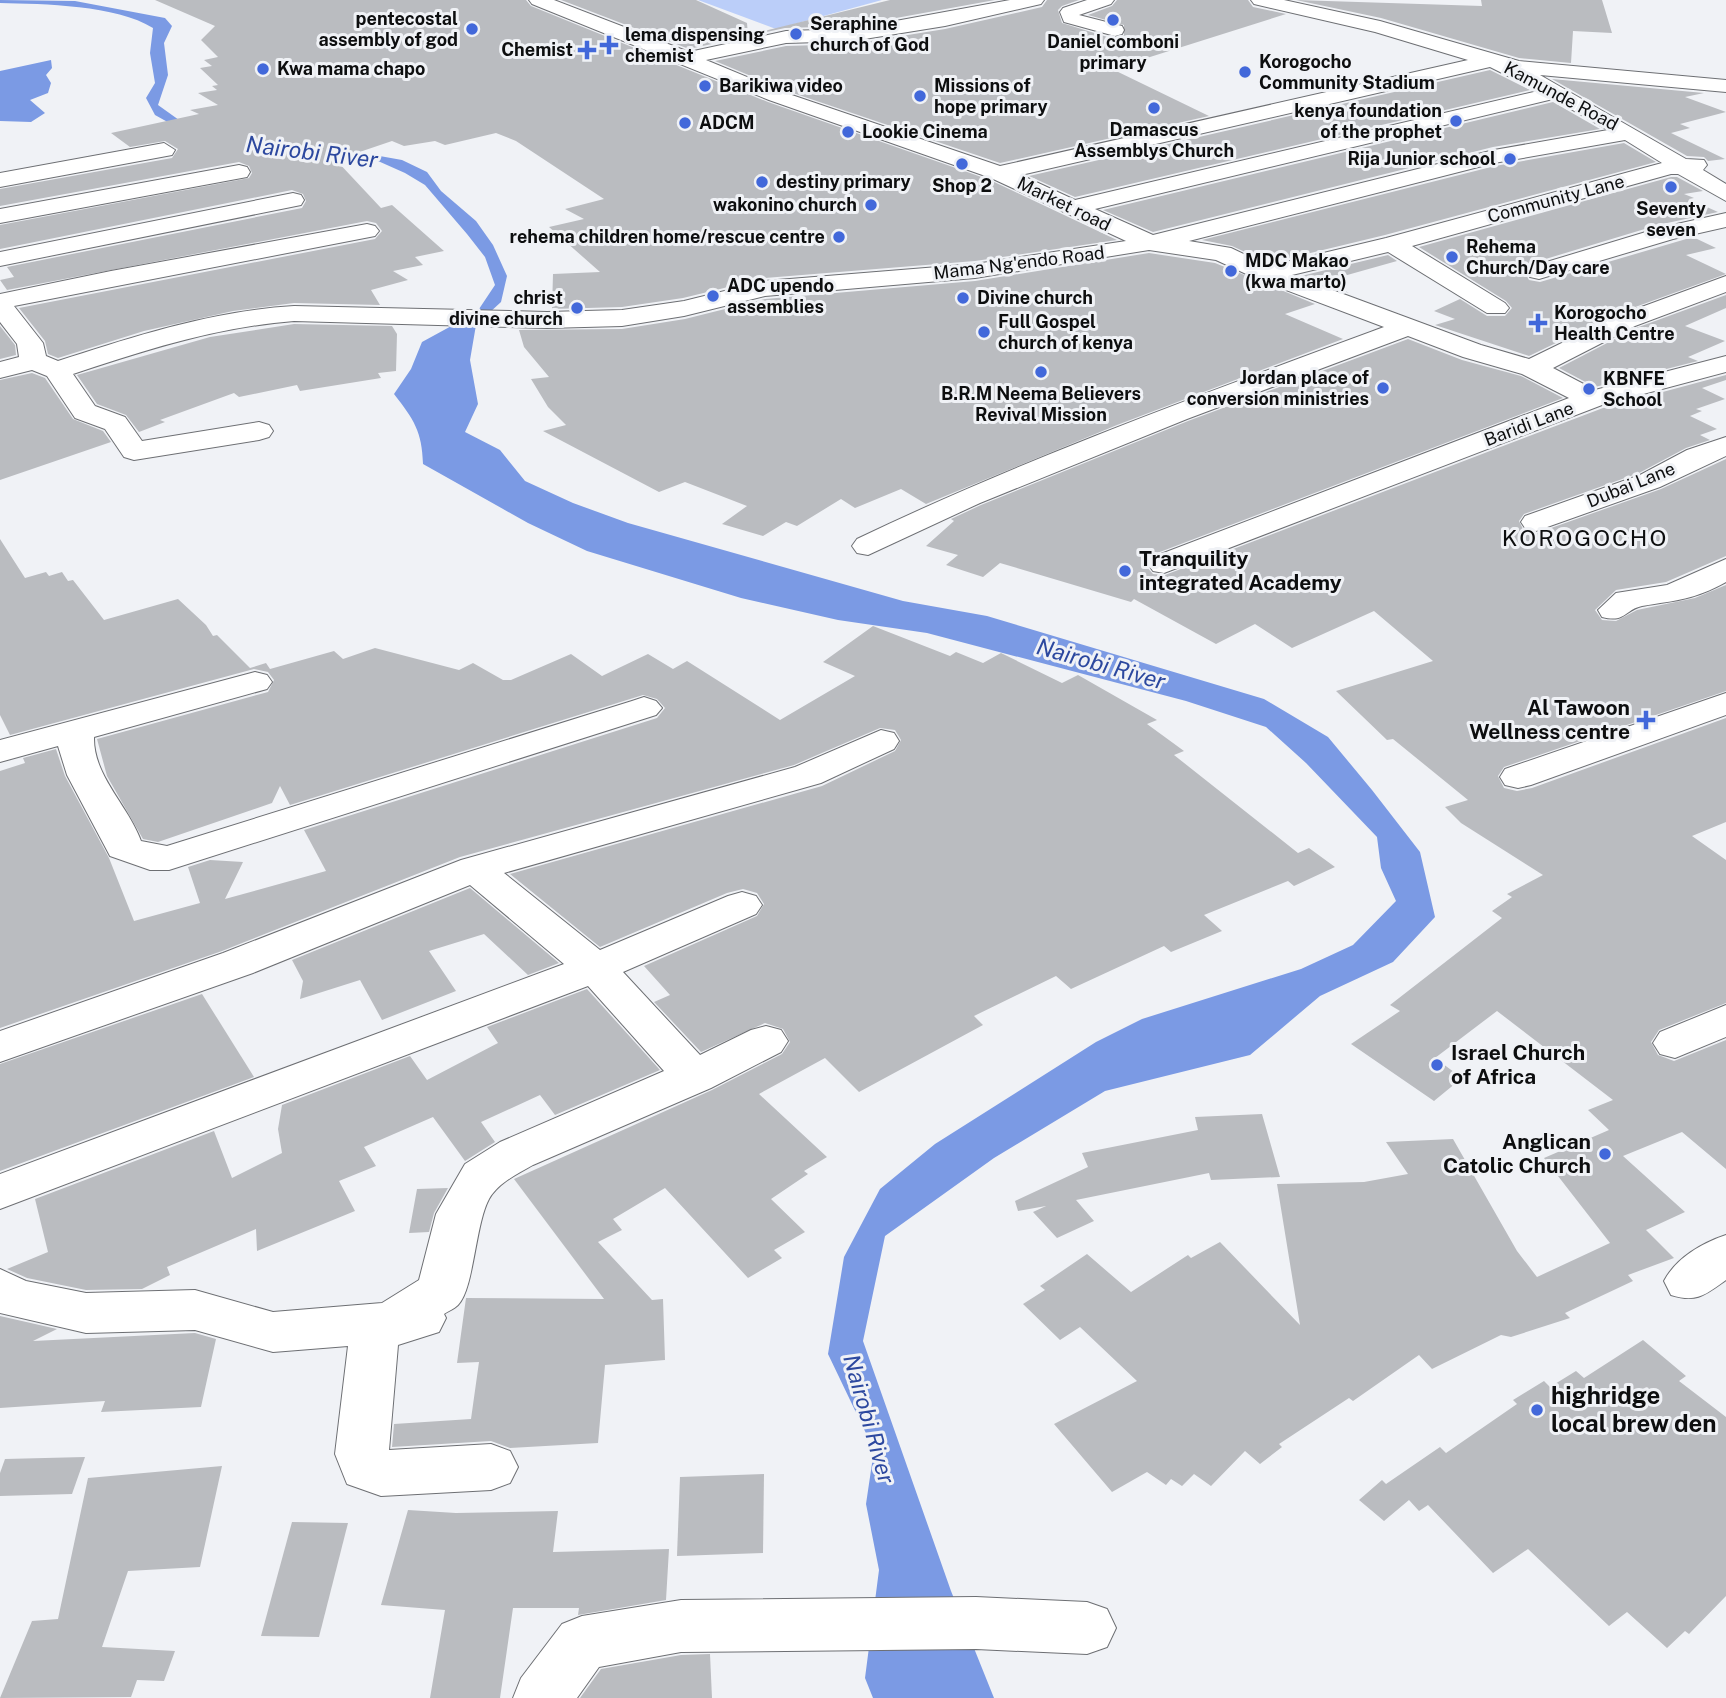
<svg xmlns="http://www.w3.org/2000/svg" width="1726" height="1698" viewBox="0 0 1726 1698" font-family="'Public Sans',sans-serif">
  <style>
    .green { fill: #bbcef9 }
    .water { fill: #7b9ae4 }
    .building { fill: #babcc0 }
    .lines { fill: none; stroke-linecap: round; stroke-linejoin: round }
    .minor-casing { stroke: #6d6f73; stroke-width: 2 }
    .minor { fill: #fff; fill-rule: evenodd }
    .poi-dot { fill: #4268da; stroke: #f0f2f6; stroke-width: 2.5 }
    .labels { text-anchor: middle; stroke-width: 6; stroke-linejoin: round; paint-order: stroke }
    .far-poi-label { font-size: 18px; font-weight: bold; fill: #0d0e0f; stroke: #f0f2f6; text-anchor: start }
    .far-street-label { font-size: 18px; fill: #0d0e0f; stroke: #f0f2f6 }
    .poi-label { font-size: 21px; font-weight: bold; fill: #0d0e0f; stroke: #f0f2f6; text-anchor: start }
    .water-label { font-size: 23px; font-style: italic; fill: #2c489f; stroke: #f0f2f6 }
    .neighbourhood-label { font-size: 23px; letter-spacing: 2px; fill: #0d0e0f; stroke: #f0f2f6 }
    .near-poi-label { font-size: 24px; font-weight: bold; fill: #0d0e0f; stroke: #f0f2f6; text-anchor: start }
  </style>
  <rect width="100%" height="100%" fill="#f0f2f6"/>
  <path class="green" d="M698 0H882L776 29Z"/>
  <g class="water">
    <path d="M0 0 75 1 165 18 172 26 164 43 168 75 158 105 179 120 402 160 427 172 441 191 476 221 493 245 507 276 501 302 476 325 470 360 478 404 465 432 500 450 525 481 573 503 628 523 903 601 987 616 1264 699 1328 737 1372 790 1420 852 1435 917 1393 962 1320 996 1250 1055 1105 1091 994 1158 885 1236 863 1341 951 1591 994 1698H873L865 1678 879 1570 866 1504 874 1450 828 1354 844 1257 880 1189 935 1144 1096 1042 1142 1019 1301 969 1353 945 1396 901 1381 868 1377 837 1306 763 1266 727 1186 701 927 633 838 620 741 598 587 551 528 523 423 464C422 431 414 420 394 394L411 369 422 342 477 312 495 285 485 257 467 234 425 185 405 173 378 161 182 130 155 115 146 98 155 83 150 53 153 28C116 5 44 4 0 3Z"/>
    <path d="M51 60 52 68 46 75 51 83 48 93 30 100 45 113 31 122 0 121V71Z"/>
  </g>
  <g class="building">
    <path d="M155 0H526L531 6 768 102 990 180 1117 240 975 261 765 278 683 298 622 307 552 309 553 274 600 272 549 227 584 219 565 209 604 199 516 141 496 133 445 145 435 141 404 146 392 141 336 160 381 208 392 205 444 251 415 257 423 265 393 271 408 280 371 290 380 305 294 303 233 311 144 331 58 358 48 354 45 341 19 308 375 239 382 231 376 223 367 221 7 290 0 280 14 277 7 267 302 208 306 201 303 194 292 190 0 249V225L249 178 252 173 249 166 239 162 0 206V189L172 158 178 149 165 141 130 147 111 133 199 114 190 110 218 105 198 93 217 90 212 86 218 85 200 68 212 66 204 60 218 57 201 40 215 26Z"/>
    <path d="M561 0H696L747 23 748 35 890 0H995L852 26 785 28 689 49Z"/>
    <path d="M1047 0H1079L1062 6 1058 10 1062 23 1114 39 1124 35V25L1088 15 1112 6 1117 0H1248L1253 7 1286 14 1112 69 1209 116 1000 163 784 90 715 61 786 46 852 44 945 29 1042 7Z"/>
    <path d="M1296 0 1482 6 1481 0H1602L1612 33 1573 31 1571 63 1519 58 1381 18Z"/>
    <path d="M1490 70 1530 90 1075 197 1029 176Z"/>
    <path d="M1552 79 1704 93 1685 97 1726 112 1680 124 1690 128 1671 133 1725 159 1708 161 1704 157 1687 156Z"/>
    <path d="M1553 102 1600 129 1493 147 1153 232 1103 210Z"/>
    <path d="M1624 143 1656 162 1385 235 1269 263 1232 246 1202 240 1495 166Z"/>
    <path d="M1671 177H1677L1703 191 1684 194 1694 198 1689 199 1718 212 1658 225 1529 264 1525 273 1529 280 1540 282 1693 237 1716 248 1686 255 1726 274 1616 314 1529 356 1435 325 1455 319 1434 311 1460 299 1487 316H1505L1512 308 1506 301 1419 247Z"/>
    <path d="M1149 253 1215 263 1315 304 1285 314 1343 339 1117 425 926 504 901 489 855 508 841 499 797 526 786 522 763 536 722 524 747 506 685 482 659 492 543 431 566 425 548 407 531 379 549 377 524 347 519 330 622 329 685 319 765 299 975 281Z"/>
    <path d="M1388 255 1397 261 1326 281 1349 293 1301 276Z"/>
    <path d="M1726 295V308L1685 326 1725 341 1688 357 1698 361 1595 387 1559 368 1636 328Z"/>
    <path d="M294 324 392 326 397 334 396 371 378 373 381 378 300 391 297 385 239 397 234 393 160 420 165 422 139 432 126 415 97 404 77 375 210 337Z"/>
    <path d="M0 326 15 345 16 355 0 359Z"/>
    <path d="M1408 339 1462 360 1521 376 1563 398 1152 555 1146 566 1153 574 1165 575 1603 408 1726 375V380L1702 388 1725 399 1696 409 1702 411 1690 416 1717 429 1700 435 1710 440 1686 448 1639 473 1524 514 1519 521 1524 531 1537 533 1661 489 1726 459V556L1666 582 1616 590 1595 610 1602 620 1616 621 1637 610 1695 598 1726 585V691L1504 767 1498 776 1504 788 1517 791 1532 788 1726 718V822L1692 836 1726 860V1003L1659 1030 1651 1042 1658 1055 1674 1061 1726 1040V1169L1682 1132 1623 1156 1685 1212 1646 1230 1674 1258 1628 1275 1633 1281 1565 1313 1570 1318 1511 1337 1501 1335 1432 1369 1419 1355 1353 1401 1349 1398 1279 1444 1282 1447 1260 1464 1245 1451 1211 1486 1194 1474 1182 1486 1171 1479 1166 1485 1147 1472 1112 1492 1054 1424 1137 1381 1080 1327 1060 1340 1023 1304 1045 1290 1040 1286 1087 1254 1131 1292 1188 1255 1191 1258 1220 1242 1300 1325 1277 1184 1364 1182 1408 1174 1386 1142 1453 1139 1517 1251 1537 1277 1610 1243 1544 1158 1609 1130 1588 1110 1613 1100 1497 1011 1435 1058 1462 1078 1434 1101 1351 1044 1400 1011 1390 1005 1502 918 1492 911 1512 897 1507 894 1543 875 1461 823 1445 807 1468 800 1393 739 1387 740 1336 691 1433 661 1374 611 1292 648 1255 624 1216 644 1134 599 1131 602 1000 563 983 577 946 565 958 555 926 546 954 521 951 519 981 505 1188 421Z"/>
    <path d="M32 373 45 378 73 419 103 431 111 442 0 480V380Z"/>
    <path d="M0 539 25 578 46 572 49 576 62 572 68 581 73 580 104 620 178 599 206 625 213 636 217 635 250 668 266 663 270 669 334 651 343 659 375 648 459 670 473 663 503 680H511L571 654 602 676 648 654 673 669 687 661 780 720 855 676 823 662 873 626 950 656 956 652 983 663 1001 653 1062 683 1078 675 1157 720 1147 724 1184 751 1174 755 1298 853 1309 848 1335 867 1294 886 1288 881 1204 915 1222 931 1171 952 1164 946 1071 989 1056 976 974 1016 983 1025 859 1092 825 1058 759 1094 827 1157 804 1171 808 1174 771 1199 805 1232 774 1250 782 1258 748 1278 665 1188 613 1219 622 1230 598 1242 652 1300 663 1299 665 1360 605 1365 598 1443 510 1448 491 1441 392 1447 394 1424 471 1419 479 1362 457 1363 466 1298 604 1299 514 1179 712 1090 782 1054 790 1042 783 1029 765 1023 701 1052 654 1002 670 995 644 966 757 916 764 904 757 893 743 889 727 893 600 947 510 874 822 786 895 751 901 740 895 730 880 728 794 765 460 857 222 951 0 1028V771L25 763 23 758 56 749 65 776 109 858 134 921 200 903 188 867 210 860 243 862 225 899 326 871 304 830 657 718 665 708 657 699 643 695 290 805 280 786 272 803 158 842 143 839 107 776 97 739 268 692 274 680 268 672 254 669 10 735 0 715Z"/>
    <path d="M470 888 559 963 528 975 484 934 429 951 456 991 382 1020 360 980 300 999 303 981 292 960Z"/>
    <path d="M587 989 660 1070 555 1115 540 1095 481 1122 495 1142 465 1161 433 1117 364 1147 376 1166 339 1181 355 1211 257 1251 256 1229 167 1267 170 1275 142 1289 86 1290 27 1278 7 1269 48 1252 35 1199 214 1131 232 1178 282 1153 278 1129 282 1105 410 1056 427 1080 498 1043 487 1027Z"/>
    <path d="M202 994 254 1077 0 1171V1064Z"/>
    <path d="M1262 1114 1280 1177 1211 1180 1209 1173 1076 1200 1094 1221 1057 1238 1033 1212 1046 1206 1018 1211 1015 1201 1088 1167 1082 1153 1198 1130 1195 1117Z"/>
    <path d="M448 1188 434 1213 429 1232 409 1233 417 1189Z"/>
    <path d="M0 1316 57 1329 33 1341 195 1333 216 1339 201 1407 101 1412 105 1401 0 1408Z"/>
    <path d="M1643 1340 1686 1376 1679 1381 1726 1417V1596L1689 1634 1685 1631 1667 1648 1627 1612 1609 1626 1528 1549 1493 1573 1428 1505 1419 1511 1409 1500 1384 1521 1359 1500 1382 1480 1386 1484 1440 1447 1446 1453 1517 1404 1513 1400 1544 1381 1550 1387 1576 1371 1584 1378Z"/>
    <path d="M85 1457 72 1494 0 1496V1473L5 1459Z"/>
    <path d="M222 1466 200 1567 128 1571 102 1647 175 1651 164 1681 137 1680 131 1697 0 1698 32 1621 58 1619 88 1478Z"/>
    <path d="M764 1474 763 1553 677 1556 680 1477Z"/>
    <path d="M408 1510 456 1513 558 1511 553 1552 669 1549 666 1600 578 1615 579 1608H513L500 1698H430L445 1610 381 1605Z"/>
    <path d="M292 1522 348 1523 319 1637 261 1636Z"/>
    <path d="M710 1654 712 1698H580L601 1669 681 1655Z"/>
  </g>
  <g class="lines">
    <g class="minor-casing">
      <g id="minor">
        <path d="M529 0H554L689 52 786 31 852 29 1010 0H1044L1041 4 945 26 852 41 786 43 706 60 783 92 1000 166 1468 60 1375 32 1254 4 1251 0H1284L1380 21 1519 61 1726 80V92L1540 75 1686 159 1704 160 1707 165 1703 170 1726 184V201L1678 174H1671L1412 246 1505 303 1509 308 1505 313H1487L1388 252 1292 275 1481 345 1529 359 1617 316 1726 276V292L1635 326 1553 368 1595 390 1726 356V372L1602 405 1164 573 1153 571 1148 564 1153 557 1569 398 1522 374 1463 357 1408 336 1187 419 980 503 868 555 857 553 852 546 857 539C1028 457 1206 393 1384 327L1257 279 1216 260 1149 250 975 278 765 296 684 316 622 326 547 328 294 321C217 327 145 350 73 374L95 406 125 417 142 441 259 422 269 425 273 431 269 437 259 440 134 460 124 457 105 429 75 418 47 376 32 370 0 378V362L19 357 17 344 0 322V294L111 271 367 224 375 226 379 231 375 236 14 306 43 343 46 356 58 361C135 336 212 311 294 306L547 312 622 310 684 301 765 281 975 264 1126 241 991 178 769 100 532 4ZM1490 67 1538 91 1075 200 1021 175ZM1553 99 1608 130 1494 150 1153 235 1095 209ZM1625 140 1662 163 1386 238 1269 266 1231 248 1189 241 1494 163Z"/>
        <path d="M1087 0H1114L1111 4 1079 15 1122 26 1124 30 1122 34 1115 36 1064 22 1060 12 1063 8Z"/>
        <path d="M164 143 175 150 172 155 0 187V173Z"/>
        <path d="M239 165 247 167 250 172 247 177 0 223V209Z"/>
        <path d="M293 193 301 195 304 200 301 205 0 266V252Z"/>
        <path d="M1726 213V227L1673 239 1539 279 1530 277 1527 272 1530 267 1659 228Z"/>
        <path d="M1726 437V456L1660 487 1536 531 1525 528 1521 522 1525 516 1640 475 1687 450Z"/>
        <path d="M1726 559V582C1693 600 1678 600 1642 606 1624 610 1626 623 1602 617L1598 610 1616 593 1667 585Z"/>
        <path d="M255 672 267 675 272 682 267 689 94 737C93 776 128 805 141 841L167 846 632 701 644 697 656 701 662 708 656 715 169 870H150L110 856 67 775 58 746 0 762V740Z"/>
        <path d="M1726 693V715L1531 785 1518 788 1505 785 1500 777 1505 769Z"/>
        <path d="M881 730 894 733 899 741 894 749 821 783 504 873 600 950 728 896 742 892 756 896 762 905 756 914 623 972 700 1055 751 1030 766 1026 781 1030 788 1041 781 1052 711 1088 533 1165C517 1174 498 1183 489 1199 475 1225 474 1289 458 1305 454 1309 448 1311 444 1314L446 1318 439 1332 398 1345 389 1450 491 1444 510 1451 518 1467 510 1483 491 1490 381 1496 347 1484 335 1454 348 1346 273 1352 195 1330 86 1333 0 1313V1269L26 1281 86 1293 195 1290 273 1312 382 1303 419 1280 436 1214 465 1164 500 1142 664 1071 588 986 0 1209V1174L564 964 470 885 253 973 0 1062V1031L223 953 461 860 795 767Z"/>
        <path d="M1726 1005V1037L1675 1058 1660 1054 1653 1043 1660 1032Z"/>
        <path d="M1726 1235V1280C1705 1295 1697 1303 1671 1295L1664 1281C1676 1258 1702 1243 1726 1235Z"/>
        <path d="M976 1597 1087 1602 1107 1609 1116 1628 1107 1647 1087 1654 976 1649 681 1652 599 1667 577 1698H513L521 1678 562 1624 582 1616 681 1600Z"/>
      </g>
    </g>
    <use href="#minor" class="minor"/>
  </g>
  <g class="poi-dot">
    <circle cx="1113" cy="20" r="7"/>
    <circle cx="472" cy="29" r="7"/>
    <circle cx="796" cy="34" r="7"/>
    <path d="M605.5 34.5h7v7h7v7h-7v7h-7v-7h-7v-7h7z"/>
    <path d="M583.5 39.5h7v7h7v7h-7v7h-7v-7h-7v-7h7z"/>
    <circle cx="263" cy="69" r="7"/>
    <circle cx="1245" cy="72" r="7"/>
    <circle cx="705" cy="86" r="7"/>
    <circle cx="920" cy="96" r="7"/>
    <circle cx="1154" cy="108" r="7"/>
    <circle cx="1456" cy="121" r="7"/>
    <circle cx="685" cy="123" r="7"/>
    <circle cx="848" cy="132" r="7"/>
    <circle cx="1510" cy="159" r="7"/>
    <circle cx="962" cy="164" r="7"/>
    <circle cx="762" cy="182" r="7"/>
    <circle cx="1671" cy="187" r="7"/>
    <circle cx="871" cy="205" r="7"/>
    <circle cx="839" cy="237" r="7"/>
    <circle cx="1452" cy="257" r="7"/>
    <circle cx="1231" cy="271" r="7"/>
    <circle cx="713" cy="296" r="7"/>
    <circle cx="963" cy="298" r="7"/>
    <circle cx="577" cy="308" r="7"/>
    <path d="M1534.5 312.5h7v7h7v7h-7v7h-7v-7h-7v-7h7z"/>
    <circle cx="984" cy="332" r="7"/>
    <circle cx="1041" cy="372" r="7"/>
    <circle cx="1383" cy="388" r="7"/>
    <circle cx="1589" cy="389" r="7"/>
    <circle cx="1125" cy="571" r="7"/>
    <path d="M1642.5 709.5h7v7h7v7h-7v7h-7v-7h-7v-7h7z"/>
    <circle cx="1437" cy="1065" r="7"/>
    <circle cx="1605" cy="1154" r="7"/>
    <circle cx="1537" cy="1410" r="7"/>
  </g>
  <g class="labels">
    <g class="far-poi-label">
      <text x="458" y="25" text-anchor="end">pentecostal<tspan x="458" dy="21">assembly of god</tspan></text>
      <text x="810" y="30">Seraphine<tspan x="810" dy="21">church of God</tspan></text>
      <text x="625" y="41">lema dispensing<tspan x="625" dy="21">chemist</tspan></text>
      <text x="1113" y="48" text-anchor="middle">Daniel comboni<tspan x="1113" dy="21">primary</tspan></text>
      <text x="573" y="56" text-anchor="end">Chemist</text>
      <text x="1259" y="68">Korogocho<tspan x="1259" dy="21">Community Stadium</tspan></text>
      <text x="277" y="75">Kwa mama chapo</text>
      <text x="719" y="92">Barikiwa video</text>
      <text x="934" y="92">Missions of<tspan x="934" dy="21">hope primary</tspan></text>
      <text x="1442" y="117" text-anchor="end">kenya foundation<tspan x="1442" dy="21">of the prophet</tspan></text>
      <text x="699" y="129">ADCM</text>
      <text x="1154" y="136" text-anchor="middle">Damascus<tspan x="1154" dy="21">Assemblys Church</tspan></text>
      <text x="862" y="138">Lookie Cinema</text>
      <text x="1496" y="165" text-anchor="end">Rija Junior school</text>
      <text x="776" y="188">destiny primary</text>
      <text x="962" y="192" text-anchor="middle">Shop 2</text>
      <text x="857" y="211" text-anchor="end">wakonino church</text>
      <text x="1671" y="215" text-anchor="middle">Seventy<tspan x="1671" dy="21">seven</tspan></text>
      <text x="825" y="243" text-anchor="end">rehema children home/rescue centre</text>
      <text x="1466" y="253">Rehema<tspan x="1466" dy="21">Church/Day care</tspan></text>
      <text x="1245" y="267">MDC Makao<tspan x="1245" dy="21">(kwa marto)</tspan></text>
      <text x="727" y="292">ADC upendo<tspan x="727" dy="21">assemblies</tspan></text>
      <text x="563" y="304" text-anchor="end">christ<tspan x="563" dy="21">divine church</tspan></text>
      <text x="977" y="304">Divine church</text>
      <text x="1554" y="319">Korogocho<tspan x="1554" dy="21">Health Centre</tspan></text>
      <text x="998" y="328">Full Gospel<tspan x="998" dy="21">church of kenya</tspan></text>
      <text x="1369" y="384" text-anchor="end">Jordan place of<tspan x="1369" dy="21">conversion ministries</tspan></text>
      <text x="1603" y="385">KBNFE<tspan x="1603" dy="21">School</tspan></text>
      <text x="1041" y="400" text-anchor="middle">B.R.M Neema Believers<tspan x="1041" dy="21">Revival Mission</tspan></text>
    </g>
    <g class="far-street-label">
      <text transform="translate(1561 96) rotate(28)" y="6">Kamunde Road</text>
      <text transform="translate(1556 199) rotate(-15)" y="6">Community Lane</text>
      <text transform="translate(1064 204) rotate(26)" y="6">Market road</text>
      <text transform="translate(1019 263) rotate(-7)" y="6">Mama Ng'endo Road</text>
      <text transform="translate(1529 424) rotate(-21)" y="6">Baridi Lane</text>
      <text transform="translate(1631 485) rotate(-22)" y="6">Dubai Lane</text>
    </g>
    <g class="poi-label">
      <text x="1139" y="566">Tranquility<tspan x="1139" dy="24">integrated Academy</tspan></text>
      <text x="1630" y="715" text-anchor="end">Al Tawoon<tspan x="1630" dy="24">Wellness centre</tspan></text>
      <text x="1451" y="1060">Israel Church<tspan x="1451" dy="24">of Africa</tspan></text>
      <text x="1591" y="1149" text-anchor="end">Anglican<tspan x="1591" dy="24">Catolic Church</tspan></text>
    </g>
    <g class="water-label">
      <text transform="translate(312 152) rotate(7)" y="8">Nairobi River</text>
      <text transform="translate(1101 664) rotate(16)" y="8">Nairobi River</text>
      <text transform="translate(869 1419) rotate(74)" y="8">Nairobi River</text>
    </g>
    <g class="neighbourhood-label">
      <text x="1585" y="546">KOROGOCHO</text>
    </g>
    <g class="near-poi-label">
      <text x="1551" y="1404">highridge<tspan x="1551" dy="28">local brew den</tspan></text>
    </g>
  </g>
</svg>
